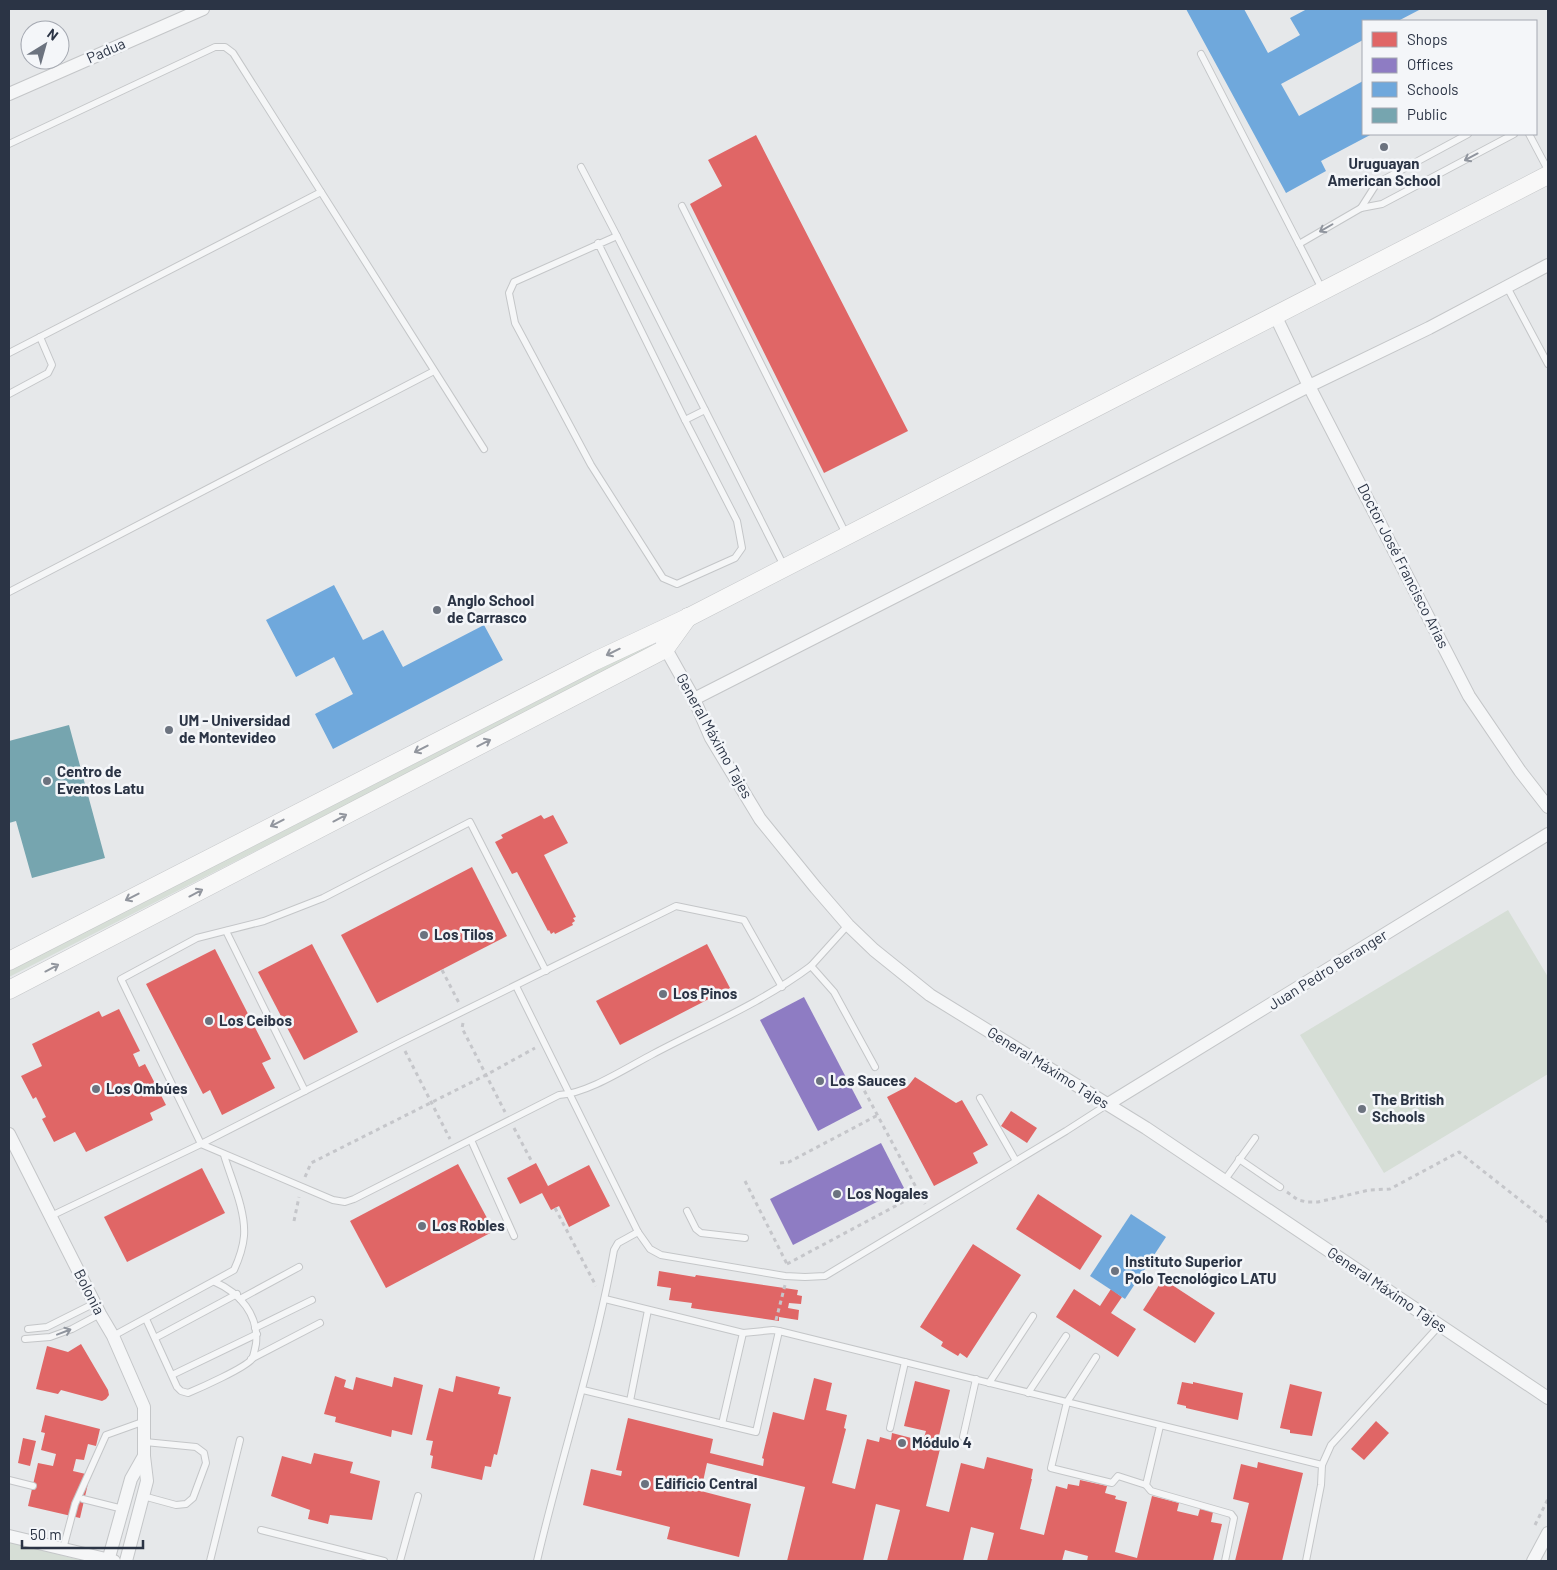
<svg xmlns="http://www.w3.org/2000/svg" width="1557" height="1570" viewBox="0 0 1557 1570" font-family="Barlow,sans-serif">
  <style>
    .green { fill: #d6ded6 }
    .shops { fill: #e06666 }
    .offices { fill: #8e7cc3 }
    .schools { fill: #6fa8dc }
    .public { fill: #76a5af }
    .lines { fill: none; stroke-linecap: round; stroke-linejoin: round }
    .lane-casing { stroke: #c4c6c8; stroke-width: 8 }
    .street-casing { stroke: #c4c6c8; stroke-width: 14 }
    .secondary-casing { stroke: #c4c6c8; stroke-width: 19 }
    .path { stroke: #c5c6ca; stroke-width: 3; stroke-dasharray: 4 4; stroke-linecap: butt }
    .lane { stroke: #f5f6f7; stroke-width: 6 }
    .street { stroke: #f5f6f7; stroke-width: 12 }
    .secondary { stroke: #f8f8f8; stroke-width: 18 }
    .oneway { stroke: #90959e }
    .oneway2 { stroke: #92969e }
    .poi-dot { fill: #6c737f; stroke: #f4f6f9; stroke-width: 2 }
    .labels { text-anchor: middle; stroke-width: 5; stroke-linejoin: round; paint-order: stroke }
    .street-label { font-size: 15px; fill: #2b3445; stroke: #f4f6f9 }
    .poi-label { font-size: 15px; font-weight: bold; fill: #2b3445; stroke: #f4f6f9; text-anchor: start }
  </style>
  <rect width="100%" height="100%" fill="#e6e8ea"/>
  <g class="green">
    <path d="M649 644 652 645 651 649 9 977V971Z"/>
    <path d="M1508 910 1548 977V1074L1384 1173 1300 1035Z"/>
    <path d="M9 1542 84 1561H9Z"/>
  </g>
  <g class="shops">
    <path d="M756 135 908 431 824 473 690 204 722 186 708 160Z"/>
    <path d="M541 815 544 819 553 815 568 843 544 855 576 917 573 918 575 921 572 923 573 925 555 934 554 932 551 934 549 930 548 931 517 872 512 874 495 842 503 838 501 835Z"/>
    <path d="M472 867 507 936 377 1003 341 935Z"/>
    <path d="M312 944 358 1032 304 1060 258 972Z"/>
    <path d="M707 944 730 988 620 1045 596 1001Z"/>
    <path d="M215 949 271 1059 262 1063 275 1088 222 1115 210 1090 203 1094 146 984Z"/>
    <path d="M119 1009 140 1051 133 1054 139 1067 145 1064 166 1105 150 1113 153 1120 86 1152 75 1132 54 1142 42 1119 46 1117 36 1097 33 1099 21 1076 42 1066 32 1044 99 1011 102 1017Z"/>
    <path d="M915 1077 956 1103 962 1100 988 1145 973 1153 978 1163 934 1186 887 1097 908 1086Z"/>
    <path d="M1011 1111 1037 1128 1027 1143 1001 1126Z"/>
    <path d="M536 1163 548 1186 589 1165 610 1206 569 1227 559 1206 551 1210 542 1193 520 1204 507 1178Z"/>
    <path d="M458 1164 494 1231 386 1288 350 1221Z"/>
    <path d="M202 1168 225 1213 127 1262 104 1217Z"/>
    <path d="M1038 1194 1102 1236 1080 1270 1016 1229Z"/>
    <path d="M973 1244 1021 1275 967 1358 960 1353 958 1356 941 1346 943 1342 920 1327Z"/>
    <path d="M659 1271 695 1277 696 1275 798 1290 797 1295 802 1296 801 1304 789 1303 788 1308 799 1310 798 1320 779 1317V1321L691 1308 692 1303 669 1300 671 1288 657 1286Z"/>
    <path d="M1163 1279 1215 1313 1195 1343 1143 1310Z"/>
    <path d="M1074 1289 1100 1306 1111 1289 1122 1297 1111 1313 1136 1329 1118 1357 1056 1317Z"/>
    <path d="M81 1344 108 1390 109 1395 106 1399 102 1401 61 1390 58 1394 36 1389 47 1346 68 1352Z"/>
    <path d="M335 1376 346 1380 344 1387 353 1390 356 1377 392 1387 394 1377 423 1385 412 1435 392 1430 391 1437 335 1422 336 1417 324 1414Z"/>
    <path d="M456 1376 500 1387 498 1394 511 1397 497 1455 494 1454 491 1467 485 1466 482 1480 431 1468 433 1456 430 1455 433 1441 426 1440 439 1388 453 1392Z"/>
    <path d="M814 1378 832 1383 826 1410 847 1415 844 1428 846 1429 832 1483 855 1489 867 1439 879 1442 880 1437 891 1440 892 1433 923 1441 926 1431 904 1426 915 1381 950 1390 937 1444 941 1445 926 1506 949 1512 961 1463 984 1469 987 1457 1033 1469 1031 1479H1032L1020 1529 1044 1535 1056 1486 1067 1489 1068 1484 1079 1486 1080 1480 1107 1486 1105 1493 1116 1496 1115 1499 1127 1502 1115 1552 1137 1558 1152 1496 1179 1503 1177 1511 1198 1516 1200 1509 1213 1512 1211 1522 1222 1524 1213 1561H1087L1088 1556 1065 1550 1062 1561H987L994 1533 971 1527 963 1561H887L900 1510 876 1504 863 1561H787L805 1487 707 1463 701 1491 751 1504 739 1557 667 1539 670 1527 583 1505 591 1469 621 1476 622 1471 616 1470 628 1418 713 1439 710 1453 763 1466 764 1459 762 1458 773 1412 804 1420Z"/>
    <path d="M1182 1382 1193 1384V1382L1243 1393 1238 1420 1186 1408V1406L1177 1404Z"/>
    <path d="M1290 1384 1322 1392 1312 1436 1290 1433V1430L1280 1428Z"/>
    <path d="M45 1415 100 1429 96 1446 88 1444 84 1460 76 1459 73 1471 90 1475 80 1518 28 1506 38 1463 53 1466 56 1454 41 1450 45 1433 41 1432Z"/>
    <path d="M1376 1421 1389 1433 1364 1460 1351 1449Z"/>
    <path d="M23 1438 36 1441 30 1466 18 1463Z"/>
    <path d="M314 1453 353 1462 350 1473 380 1481 372 1520 330 1515 328 1524 308 1519 310 1510 271 1496 282 1456 311 1464Z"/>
    <path d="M1258 1462 1303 1473 1282 1561H1235L1249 1503 1233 1499 1241 1464 1257 1468Z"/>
  </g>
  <g class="offices">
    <path d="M804 997 862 1108 818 1131 760 1020Z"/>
    <path d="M881 1143 904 1188 793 1245 770 1199Z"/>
  </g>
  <g class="schools">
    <path d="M1186 9H1244L1268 53 1300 35 1290 18 1307 9H1421L1398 21H1363V40L1281 84 1299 116 1363 81V134H1372L1321 161 1326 171 1286 193Z"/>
    <path d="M334 585 363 640 383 630 403 667 484 625 503 660 333 749 315 714 353 694 334 657 296 677 266 620Z"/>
    <path d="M1131 1214 1166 1237 1125 1299 1090 1276Z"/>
  </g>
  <path class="public" d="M69 725 105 858 32 878 16 821 9 823V741Z"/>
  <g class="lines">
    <g class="lane-casing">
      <g id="lane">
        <path d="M1201 54 1299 244"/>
        <path d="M1529 134 1548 170"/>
        <path d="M9 144 215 47H225L233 53 484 449"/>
        <path d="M581 167 617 236 784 566"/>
        <path d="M682 206 846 534"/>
        <path d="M1361 208 1375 186 1381 181 1468 134"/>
        <path d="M598 243 685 420 737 521 742 548 735 558 677 584 663 578 591 465 515 323 509 293 514 282 617 236"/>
        <path d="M1507 287 1548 364"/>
        <path d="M1322 289 1299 244 1361 208 1382 204 1514 134"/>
        <path d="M9 353 321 192"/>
        <path d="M9 394 48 373 52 365 40 337"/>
        <path d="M685 420 705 410"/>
        <path d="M9 592 434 371"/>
        <path d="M848 925 811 966 834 992 875 1067"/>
        <path d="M226 931 305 1091"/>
        <path d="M546 971 470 822 323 898 264 921 197 938 121 979 201 1144 333 1200 345 1202 354 1199 559 1095C587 1094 628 1067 653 1054 706 1026 763 1002 811 966"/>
        <path d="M516 986 638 1232 650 1249 661 1255 785 1276 805 1277 825 1276 1066 1131 1108 1104"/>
        <path d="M980 1098 1016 1161"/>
        <path d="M471 1140 514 1236"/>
        <path d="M1239 1159 1280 1187"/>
        <path d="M1224 1181 1255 1138"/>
        <path d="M687 1211 696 1229 701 1233 745 1238"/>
        <path d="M51 1216 201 1144 401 1042 676 906 744 920 782 987"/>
        <path d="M240 1299 299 1267"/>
        <path d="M605 1299 743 1333 773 1330 779 1331 1322 1465 1321 1485 1306 1561"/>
        <path d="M146 1319 177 1387 181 1391 188 1393C200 1388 245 1368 252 1359 254 1355 255 1348 256 1344 259 1315 240 1293 215 1282"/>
        <path d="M255 1328 312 1300"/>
        <path d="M28 1329 47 1327 95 1303"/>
        <path d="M113 1336 234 1270C239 1259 243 1248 244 1236 246 1210 231 1179 224 1155"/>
        <path d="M155 1338 237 1294"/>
        <path d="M25 1339 50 1337 72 1329 100 1314"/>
        <path d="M1096 1357 1067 1402 1051 1468 1112 1483 1118 1476 1146 1485"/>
        <path d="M251 1359 320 1323"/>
        <path d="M172 1375 257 1334"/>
        <path d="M989 1383 1033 1316"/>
        <path d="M583 1390 756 1432 779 1331"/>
        <path d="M1028 1393 1066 1336"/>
        <path d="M630 1401 648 1310"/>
        <path d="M722 1424 743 1333"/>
        <path d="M1160 1426 1146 1485 1151 1491 1231 1514 1234 1518 1225 1561"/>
        <path d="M890 1428 905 1362"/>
        <path d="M963 1437 976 1379"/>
        <path d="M1322 1465 1331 1445 1439 1326"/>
        <path d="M9 1480 33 1486"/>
        <path d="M143 1496 176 1505 186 1504 193 1498 206 1463 204 1453 196 1447 145 1442"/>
        <path d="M83 1499 123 1509"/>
        <path d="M261 1530 384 1561"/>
        <path d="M63 1549 75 1504 106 1435 145 1421"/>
        <path d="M210 1561 240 1440"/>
        <path d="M400 1561 418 1496"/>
        <path d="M537 1561C561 1457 595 1356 614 1250L618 1243 638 1232"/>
      </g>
    </g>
    <g class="street-casing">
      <g id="street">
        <path d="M9 94 203 9"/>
        <path d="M1275 315 1309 386 1469 696 1520 771 1548 807"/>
        <path d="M662 642 694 699 711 738 760 819 816 888 848 925 874 950 930 995 1146 1128 1548 1398"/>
        <path d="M694 699 1309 386 1429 328 1548 265"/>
        <path d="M1108 1104 1548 834"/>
        <path d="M9 1134 100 1314 113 1336 144 1407V1456L147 1481 126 1561"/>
        <path d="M9 1536 114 1561"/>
        <path d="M108 1561 131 1479 144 1456"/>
        <path d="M1533 1561 1548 1533"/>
      </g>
    </g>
    <g class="secondary-casing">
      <g id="secondary">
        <path d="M9 961 595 661 689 617 1548 175"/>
        <path d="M9 990 665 649 688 617"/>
      </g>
    </g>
    <g class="path">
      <path d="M442 970 459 1003"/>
      <path d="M463 1023 462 1028 505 1112"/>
      <path d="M405 1051 450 1139"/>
      <path d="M870 1076 864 1090 925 1204"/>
      <path d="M514 1128 532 1162"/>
      <path d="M780 1163 789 1162 878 1115"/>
      <path d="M305 1177 311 1163 486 1075 535 1048"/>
      <path d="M745 1181 787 1264"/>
      <path d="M1287 1192 1298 1200 1307 1202H1318L1369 1190 1390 1189 1459 1152 1548 1222"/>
      <path d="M555 1208 596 1286"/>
      <path d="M294 1221 299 1197"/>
      <path d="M787 1264 903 1202 920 1196"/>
      <path d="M776 1320 785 1285"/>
      <path d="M1535 1525 1548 1499"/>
    </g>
    <use href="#lane" class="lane"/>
    <use href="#street" class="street"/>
    <use href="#secondary" class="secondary"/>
  </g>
  <defs><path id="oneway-shaft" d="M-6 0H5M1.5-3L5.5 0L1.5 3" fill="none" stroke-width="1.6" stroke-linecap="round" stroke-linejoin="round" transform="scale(1.25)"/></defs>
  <g class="oneway">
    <use href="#oneway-shaft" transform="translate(1471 157) rotate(152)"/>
    <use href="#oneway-shaft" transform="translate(1326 228) rotate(150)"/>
    <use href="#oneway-shaft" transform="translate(64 1332) rotate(-21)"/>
  </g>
  <g class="oneway2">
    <use href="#oneway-shaft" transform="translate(613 652) rotate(154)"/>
    <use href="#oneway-shaft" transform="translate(484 743) rotate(-27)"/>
    <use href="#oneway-shaft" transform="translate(421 749) rotate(153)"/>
    <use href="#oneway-shaft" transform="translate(340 818) rotate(-28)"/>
    <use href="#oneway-shaft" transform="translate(277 823) rotate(153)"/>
    <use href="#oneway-shaft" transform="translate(196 893) rotate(-28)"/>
    <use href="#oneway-shaft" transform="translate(132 897) rotate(153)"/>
    <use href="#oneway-shaft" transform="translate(52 968) rotate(-28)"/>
  </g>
  <g class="poi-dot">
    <circle cx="1384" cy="147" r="5"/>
    <circle cx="437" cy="610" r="5"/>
    <circle cx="169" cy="730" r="5"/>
    <circle cx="47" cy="781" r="5"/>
    <circle cx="424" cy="935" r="5"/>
    <circle cx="663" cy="994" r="5"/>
    <circle cx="209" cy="1021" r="5"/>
    <circle cx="820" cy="1081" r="5"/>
    <circle cx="96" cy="1089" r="5"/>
    <circle cx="1362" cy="1109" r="5"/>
    <circle cx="837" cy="1194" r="5"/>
    <circle cx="422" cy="1226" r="5"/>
    <circle cx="1115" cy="1271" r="5"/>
    <circle cx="902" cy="1443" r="5"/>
    <circle cx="645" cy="1484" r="5"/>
  </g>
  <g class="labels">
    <g class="street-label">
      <text transform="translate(106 51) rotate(-24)" y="5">Padua</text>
      <text transform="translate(1403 566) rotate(63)" y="5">Doctor José Francisco Arias</text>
      <text transform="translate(714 736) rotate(61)" y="5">General Máximo Tajes</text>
      <text transform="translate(1328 970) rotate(-32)" y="5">Juan Pedro Beranger</text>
      <text transform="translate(1048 1068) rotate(32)" y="5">General Máximo Tajes</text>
      <text transform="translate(1387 1290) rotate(34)" y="5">General Máximo Tajes</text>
      <text transform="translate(89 1292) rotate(63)" y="5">Bolonia</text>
    </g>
    <g class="poi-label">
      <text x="1384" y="169" text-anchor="middle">Uruguayan<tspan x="1384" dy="17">American School</tspan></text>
      <text x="447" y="606">Anglo School<tspan x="447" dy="17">de Carrasco</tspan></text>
      <text x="179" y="726">UM - Universidad<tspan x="179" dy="17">de Montevideo</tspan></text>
      <text x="57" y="777">Centro de<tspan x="57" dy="17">Eventos Latu</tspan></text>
      <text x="434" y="940">Los Tilos</text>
      <text x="673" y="999">Los Pinos</text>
      <text x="219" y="1026">Los Ceibos</text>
      <text x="830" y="1086">Los Sauces</text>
      <text x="106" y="1094">Los Ombúes</text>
      <text x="1372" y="1105">The British<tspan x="1372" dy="17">Schools</tspan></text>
      <text x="847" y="1199">Los Nogales</text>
      <text x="432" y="1231">Los Robles</text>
      <text x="1125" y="1267">Instituto Superior<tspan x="1125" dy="17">Polo Tecnológico LATU</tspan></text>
      <text x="912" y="1448">Módulo 4</text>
      <text x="655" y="1489">Edificio Central</text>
    </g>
  </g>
  <rect width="1557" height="1570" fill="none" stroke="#2b3445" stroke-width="20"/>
  <rect x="1362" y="20" width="175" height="115" fill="#f4f6f9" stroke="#a4a8b1"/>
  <rect x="1372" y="32" width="25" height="15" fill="#e06666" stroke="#a4a8b1"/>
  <text x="1407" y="45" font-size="15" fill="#2b3445">Shops</text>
  <rect x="1372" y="58" width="25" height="15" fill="#8e7cc3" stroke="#a4a8b1"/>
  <text x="1407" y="70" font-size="15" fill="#2b3445">Offices</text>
  <rect x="1372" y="82" width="25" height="15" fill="#6fa8dc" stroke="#a4a8b1"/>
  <text x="1407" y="95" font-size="15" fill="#2b3445">Schools</text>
  <rect x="1372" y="108" width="25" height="15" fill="#76a5af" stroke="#a4a8b1"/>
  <text x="1407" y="120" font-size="15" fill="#2b3445">Public</text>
  <g transform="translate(45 45) rotate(37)"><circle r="24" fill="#f4f6f9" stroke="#a4a8b1"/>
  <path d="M0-4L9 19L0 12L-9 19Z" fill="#6c737f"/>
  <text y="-8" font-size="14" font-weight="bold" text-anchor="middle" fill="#2b3445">N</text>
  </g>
  <path d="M22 1540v8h121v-8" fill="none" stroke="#2b3445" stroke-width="2.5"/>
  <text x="30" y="1540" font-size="15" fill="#2b3445" stroke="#f4f6f9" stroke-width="4" paint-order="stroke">50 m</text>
</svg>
